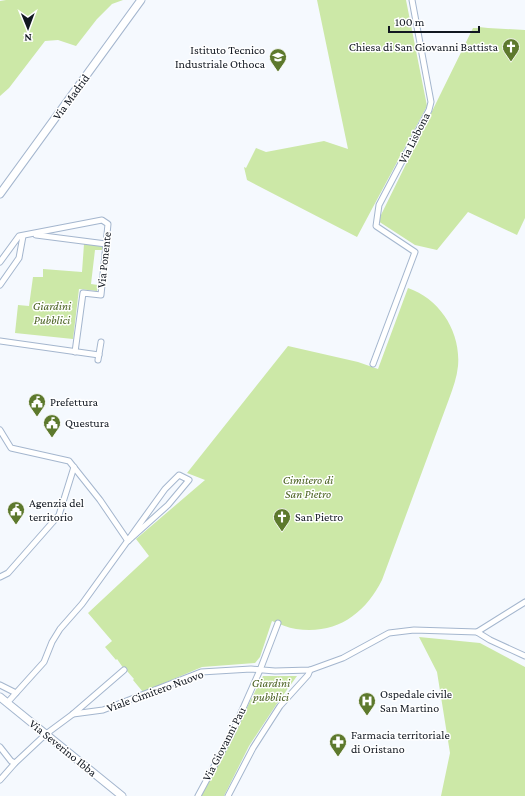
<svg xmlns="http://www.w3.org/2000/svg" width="525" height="796" viewBox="0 0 525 796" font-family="'Crimson Pro',serif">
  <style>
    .green { fill: #cce8a7 }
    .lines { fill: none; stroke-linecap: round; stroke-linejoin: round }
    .street-casing { stroke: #a4b6ce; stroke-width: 7 }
    .secondary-casing { stroke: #a4b6ce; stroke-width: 9 }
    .street { stroke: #fff; stroke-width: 5 }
    .secondary { stroke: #fff; stroke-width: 7 }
    .labels { text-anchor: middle; stroke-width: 3; stroke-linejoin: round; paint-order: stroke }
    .poi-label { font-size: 12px; fill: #111720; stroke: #fff; text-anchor: start }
    .street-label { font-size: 12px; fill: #111720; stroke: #fff }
    .park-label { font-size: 12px; font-style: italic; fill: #4a6121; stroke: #fff }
  </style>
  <rect width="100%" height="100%" fill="#f5f9fe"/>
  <g class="green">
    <path d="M6 0H123L112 4 97 19 76 46 58 40 45 41 9 88 0 96V1Z"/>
    <path d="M317 0H406L427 106 357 237 247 180 244 167 246 168 256 148 266 152 324 141 348 149Z"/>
    <path d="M479 27 488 28 525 30V218L517 235 468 212 437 250 415 245 378 221 473 28H478Z"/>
    <path d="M84 244 102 245V250H95L91 284 98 285 97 291 79 289 73 339 15 333 18 305 29 306 33 277H43V269L82 272Z"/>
    <path d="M408 288C440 299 461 332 458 366 457 377 453 388 449 399L382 580C365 614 336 635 296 629 288 628 280 624 272 621L260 657 255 663 202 667 143 692 133 680 134 679 127 671 126 672 117 659 116 660 105 647 112 641 88 613 149 556 136 539 205 480 187 473 288 346 358 362 378 369Z"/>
    <path d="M419 637 480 643 525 667V796H441L450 753 437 672Z"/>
    <path d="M263 676H297L276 705 249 746 224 796H200L216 768Z"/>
  </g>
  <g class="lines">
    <g class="street-casing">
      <g id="street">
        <path d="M36 235 106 244"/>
        <path d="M0 262 19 236 102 220 108 224 101 295 83 293 75 352"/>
        <path d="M0 285 19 258 23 236"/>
        <path d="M0 341 99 355"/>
        <path d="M98 360 101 342"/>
        <path d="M373 364 415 252 376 226 379 205 429 110 431 102 412 0"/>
        <path d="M0 430 11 448 69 461 100 500 128 541"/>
        <path d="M0 577 8 573 59 515 74 467"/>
        <path d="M477 632 525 602"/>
        <path d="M0 685 16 693"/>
        <path d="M7 703 44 662 52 642 60 629 82 604 165 489 179 475 189 480 168 505 128 541"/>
        <path d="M73 714 103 710 201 672 251 669 275 671 310 670 343 658 389 633 414 630 477 632 490 640 525 656"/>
        <path d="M0 747 11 761 15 763"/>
        <path d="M0 780 15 763 46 734 73 714 124 670"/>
        <path d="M198 796 232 733 260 670 278 623"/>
        <path d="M228 796 253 748 280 706 308 675 310 670"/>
      </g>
    </g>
    <g class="secondary-casing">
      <g id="secondary">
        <path d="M0 194 141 0"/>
        <path d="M0 697 122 796"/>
      </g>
    </g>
    <use href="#street" class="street"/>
    <use href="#secondary" class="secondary"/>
  </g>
  <defs>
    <g id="church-pin" transform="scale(0.9)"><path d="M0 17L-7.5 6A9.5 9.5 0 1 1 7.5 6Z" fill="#5d792d" stroke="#fff"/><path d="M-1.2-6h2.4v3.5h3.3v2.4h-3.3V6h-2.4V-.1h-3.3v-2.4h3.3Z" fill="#fff"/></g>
    <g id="school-pin" transform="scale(0.9)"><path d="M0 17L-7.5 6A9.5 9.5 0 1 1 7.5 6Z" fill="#5d792d" stroke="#fff"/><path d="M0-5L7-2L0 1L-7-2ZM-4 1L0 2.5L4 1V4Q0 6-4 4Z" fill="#fff"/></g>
    <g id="civic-pin" transform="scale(0.9)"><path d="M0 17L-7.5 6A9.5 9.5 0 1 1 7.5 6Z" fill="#5d792d" stroke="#fff"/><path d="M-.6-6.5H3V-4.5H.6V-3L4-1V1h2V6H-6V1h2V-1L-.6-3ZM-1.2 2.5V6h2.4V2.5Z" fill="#fff"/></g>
    <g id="hospital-pin" transform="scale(0.9)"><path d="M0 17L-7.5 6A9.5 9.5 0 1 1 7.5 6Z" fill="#5d792d" stroke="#fff"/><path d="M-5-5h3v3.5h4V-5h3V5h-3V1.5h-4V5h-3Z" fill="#fff"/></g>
    <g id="pharmacy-pin" transform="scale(0.9)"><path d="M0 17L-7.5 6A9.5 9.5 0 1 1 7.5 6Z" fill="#5d792d" stroke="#fff"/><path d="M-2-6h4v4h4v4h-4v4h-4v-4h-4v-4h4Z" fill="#fff"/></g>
  </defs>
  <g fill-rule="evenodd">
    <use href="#church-pin" x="511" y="47"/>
    <use href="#school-pin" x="278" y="57"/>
    <use href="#civic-pin" x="37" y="402"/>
    <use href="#civic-pin" x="52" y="423"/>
    <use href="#civic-pin" x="16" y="510"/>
    <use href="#church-pin" x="282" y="517"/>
    <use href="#hospital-pin" x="367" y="701"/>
    <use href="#pharmacy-pin" x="338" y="742"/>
  </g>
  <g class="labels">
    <g class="poi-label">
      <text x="498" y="51" text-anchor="end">Chiesa di San Giovanni Battista</text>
      <text x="265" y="54" text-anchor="end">Istituto Tecnico<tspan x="265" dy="14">Industriale Othoca</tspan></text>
      <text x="50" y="406">Prefettura</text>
      <text x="65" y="427">Questura</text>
      <text x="29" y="507">Agenzia del<tspan x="29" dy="14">territorio</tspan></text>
      <text x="295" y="521">San Pietro</text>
      <text x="380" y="698">Ospedale civile<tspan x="380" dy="14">San Martino</tspan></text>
      <text x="351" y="739">Farmacia territoriale<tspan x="351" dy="14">di Oristano</tspan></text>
    </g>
    <g class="street-label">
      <text transform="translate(71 97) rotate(-54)" y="4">Via Madrid</text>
      <text transform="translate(414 138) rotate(-63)" y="4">Via Lisbona</text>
      <text transform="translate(104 260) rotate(-84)" y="4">Via Ponente</text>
      <text transform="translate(155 691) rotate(-20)" y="4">Viale Cimitero Nuovo</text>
      <text transform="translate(224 744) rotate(-63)" y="4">Via Giovanni Pau</text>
      <text transform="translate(63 748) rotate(39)" y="4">Via Severino Ibba</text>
    </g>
    <g class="park-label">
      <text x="52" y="310">Giardini<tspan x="52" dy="14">Pubblici</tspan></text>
      <text x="308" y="484">Cimitero di<tspan x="308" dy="14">San Pietro</tspan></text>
      <text x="271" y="687">Giardini<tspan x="271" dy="14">pubblici</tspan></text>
    </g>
  </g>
  <g transform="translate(28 28) rotate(179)" stroke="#ffffff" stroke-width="3" paint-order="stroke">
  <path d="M0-3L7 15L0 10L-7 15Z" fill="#111720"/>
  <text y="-6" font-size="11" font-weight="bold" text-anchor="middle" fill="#111720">N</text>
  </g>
  <path d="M389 26v6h90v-6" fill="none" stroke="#111720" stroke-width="2"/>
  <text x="395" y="26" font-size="12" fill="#111720" stroke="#ffffff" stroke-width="3" paint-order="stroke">100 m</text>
</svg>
